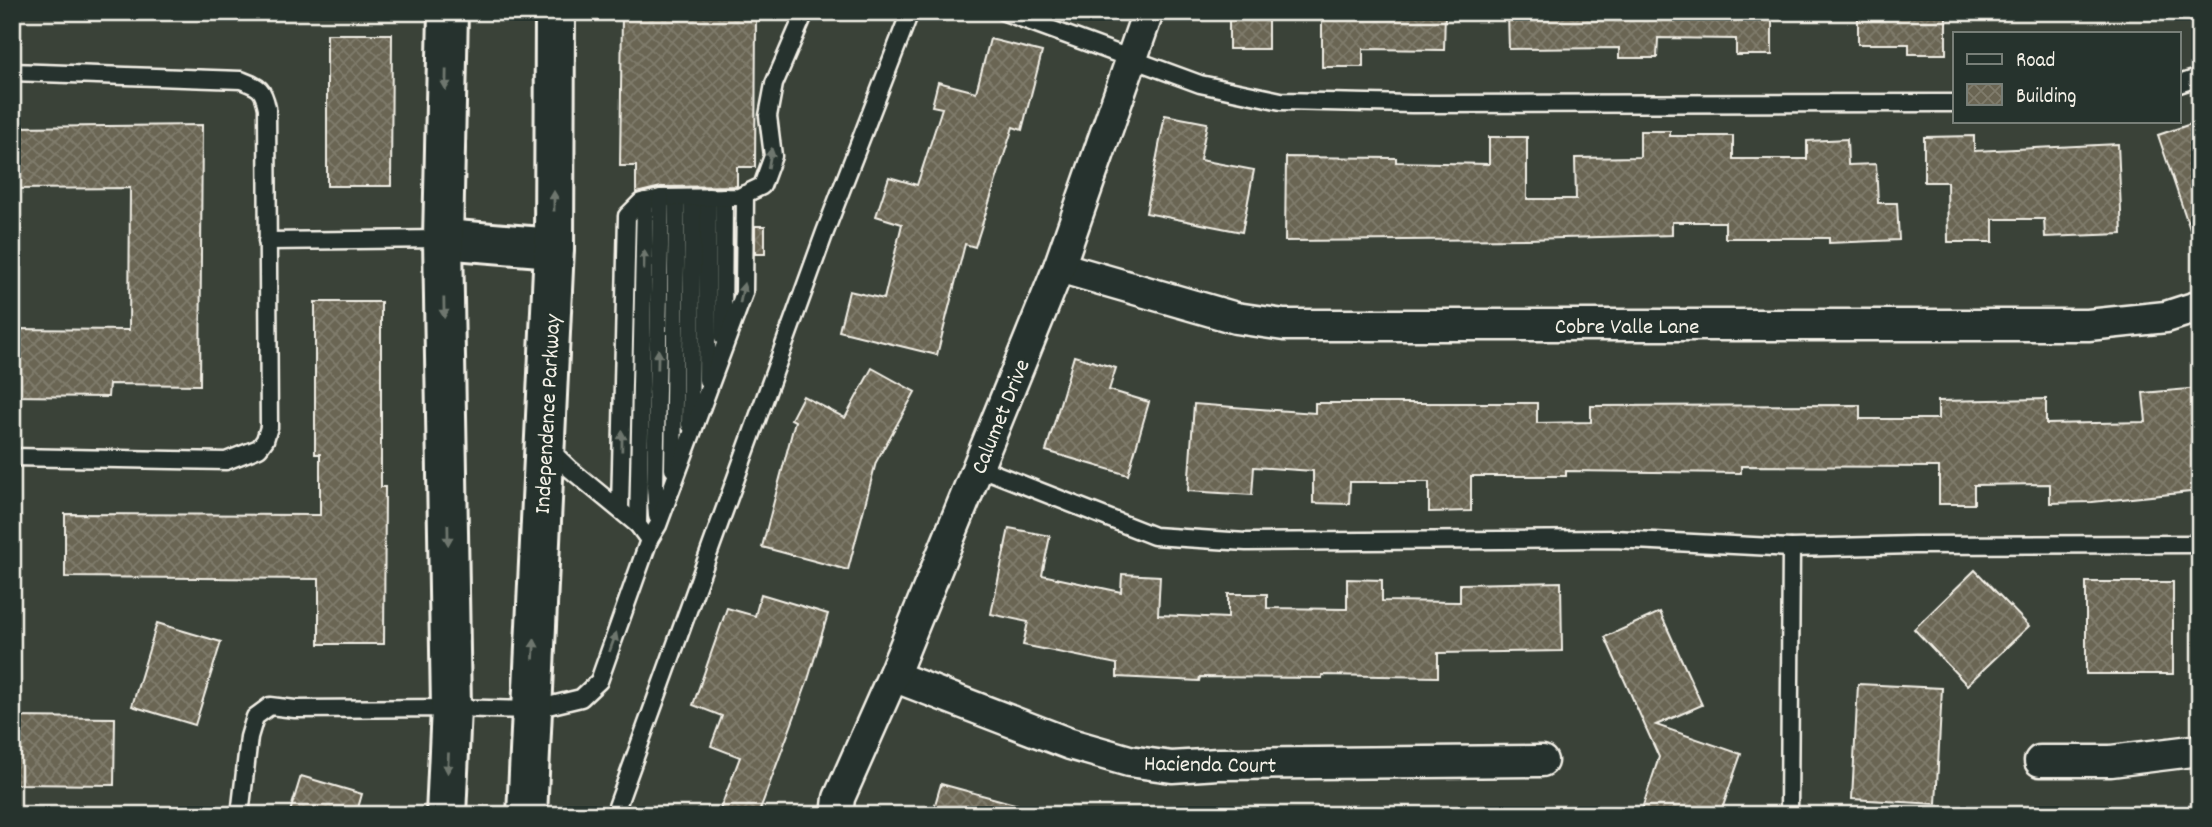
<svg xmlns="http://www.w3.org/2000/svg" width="2212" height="827" viewBox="0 0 2212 827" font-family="Dekko,sans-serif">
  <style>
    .building { fill: url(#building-cross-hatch); stroke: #f4f1e8; stroke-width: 2 }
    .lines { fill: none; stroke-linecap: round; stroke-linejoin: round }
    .service-casing { stroke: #f4f1e8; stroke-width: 21 }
    .minor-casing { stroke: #f4f1e8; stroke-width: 35 }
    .secondary-casing { stroke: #f4f1e8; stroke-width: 44 }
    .service { stroke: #26332d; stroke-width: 16 }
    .minor { stroke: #26332d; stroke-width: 30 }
    .secondary { stroke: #26332d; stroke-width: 38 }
    .oneway { fill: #6e766e }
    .labels { text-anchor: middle; stroke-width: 5; stroke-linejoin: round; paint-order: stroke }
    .street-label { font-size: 23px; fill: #f4f1e8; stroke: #26332d }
  </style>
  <defs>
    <pattern id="building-cross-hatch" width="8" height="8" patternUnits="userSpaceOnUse" patternTransform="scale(1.75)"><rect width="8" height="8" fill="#6a6553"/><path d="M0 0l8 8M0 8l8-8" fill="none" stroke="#807c6c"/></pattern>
  </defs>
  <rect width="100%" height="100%" fill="#3a4238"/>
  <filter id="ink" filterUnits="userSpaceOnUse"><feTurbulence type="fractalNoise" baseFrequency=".0143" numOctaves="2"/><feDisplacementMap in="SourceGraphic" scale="14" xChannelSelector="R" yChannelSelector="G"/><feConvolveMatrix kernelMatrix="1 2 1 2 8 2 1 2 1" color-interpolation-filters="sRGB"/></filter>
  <g filter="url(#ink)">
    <g class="building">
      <path d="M636 12H740V17H756L755 167H737V186L661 187 636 193V166H620L622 15H636Z"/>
      <rect x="1229" y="12" width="39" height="37"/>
      <path d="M1322 12H1445L1444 50 1363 49V67H1322Z"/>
      <path d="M1508 12H1772V55H1736V39L1658 38 1657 58H1619V48L1509 49Z"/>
      <path d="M1858 12H1946V54H1909V44H1858Z"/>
      <path d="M327 34H392L391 186H327Z"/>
      <path d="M990 39 1042 52 1022 130 1013 127 975 247 965 244 937 355 839 331 849 291 884 299 902 224 876 216 889 177 917 185 942 108 932 106 938 82 976 92Z"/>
      <path d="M1165 115 1207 123 1200 160 1254 170 1242 232 1146 213Z"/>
      <path d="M2200 121V244H2195L2158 135Z"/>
      <path d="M202 125 200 385 109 384 108 397 12 396V329L129 330 130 188 12 189V127Z"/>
      <path d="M1640 131H1670V136H1733V159H1807V141L1847 139 1848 165 1876 164 1878 203H1897L1899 240 1829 243V238H1725V222H1672V235L1527 239 1285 241 1286 157 1396 158V162L1489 164V137H1527V199H1576L1575 158 1640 157Z"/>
      <path d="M1974 136V151L2118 144 2122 234 2045 237 2044 219H1993V242H1948L1947 182H1924V137Z"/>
      <rect x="755" y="226" width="10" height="28"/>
      <path d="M315 302H381V487H385L384 644H319V579L65 577V514L320 515V454H315Z"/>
      <path d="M1074 356 1116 368 1109 390 1149 402 1128 475 1046 451Z"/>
      <path d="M872 368 915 392 876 462 848 570 762 547 795 421 791 419 803 396 845 418Z"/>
      <path d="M2200 388V491L2092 502 2050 503V484L1974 485V504H1939V467L1741 466V473L1566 471V476H1471V511L1429 512V482H1350L1349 504 1313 503V471L1254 467 1252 495 1188 491 1194 404 1315 413V403H1537V423L1591 422V406L1860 405V419H1938V401L2046 399V424L2146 422 2143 393Z"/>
      <path d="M1009 528 1050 536 1042 575 1121 592 1122 574 1160 576 1158 615 1228 618V594H1267V608L1347 609V579L1382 580V601L1460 602V584L1561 582 1562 651 1438 653V677L1322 675V678L1200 677 1199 681 1117 677V664L1023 645 1028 622 991 614Z"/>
      <path d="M1975 570 2029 626 1967 685 1914 629Z"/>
      <rect x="2086" y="582" width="87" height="92"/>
      <path d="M761 594 828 614 807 683 758 815H718L740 757 711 746 722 716 693 705 727 608 755 616Z"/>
      <path d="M1660 612 1702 705 1656 725 1741 754 1720 815H1640L1659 757 1605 637Z"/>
      <path d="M157 623 221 642 195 725 132 706Z"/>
      <path d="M1858 684 1942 688 1936 804 1852 799Z"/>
      <path d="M12 717 115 718 114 785 12 784Z"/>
      <path d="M301 776 362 794 356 815H289Z"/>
      <path d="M941 784 1026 807 1025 815H932Z"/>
    </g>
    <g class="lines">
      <g class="service-casing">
        <g id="service">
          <path d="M1004 12 1200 84 1281 101 1412 104 1955 103"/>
          <path d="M12 72 241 80C259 87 263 88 267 108L269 427 265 440 259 448 226 461 12 457"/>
          <path d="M2179 84 2200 77"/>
          <path d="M267 241 443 239"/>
          <path d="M723 338 724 197"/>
          <path d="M707 380 708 197"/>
          <path d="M690 425 693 198"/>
          <path d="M978 467 1154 536 1246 542 1614 539 1791 548 1914 545 2200 544"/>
          <path d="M673 469 677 198"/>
          <path d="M620 509 627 216 641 202 661 198 739 197 762 186 773 156 768 116 774 84 805 12"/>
          <path d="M657 516 655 487 661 198"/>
          <path d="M638 525 645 201"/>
          <path d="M649 540 658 525 744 293 745 194"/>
          <path d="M240 815 249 737 255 717 270 706 295 709 451 708 531 710 581 698 599 681 649 540 638 525 570 469 548 448"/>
          <path d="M614 815 825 232 910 12"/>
          <path d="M1789 815 1791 548"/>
        </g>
      </g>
      <g class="minor-casing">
        <g id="minor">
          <path d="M1059 267 1236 318 1284 325H2088L2166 317 2200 306"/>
          <path d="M893 676 1070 744 1129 761 1172 767 1218 764 1542 761"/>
          <path d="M2040 761H2111L2200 750"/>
          <path d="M837 815 839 798 893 676 1059 267 1148 12"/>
        </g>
      </g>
      <g class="secondary-casing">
        <g id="secondary">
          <path d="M443 239 554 248"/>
          <path d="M446 815 451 708 443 239 448 12"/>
          <path d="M527 815 554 248 555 12"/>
        </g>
      </g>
      <use href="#service" class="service"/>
      <use href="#minor" class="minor"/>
      <use href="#secondary" class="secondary"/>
    </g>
    <defs><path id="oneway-solid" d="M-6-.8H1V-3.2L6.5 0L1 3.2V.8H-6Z" transform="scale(1.75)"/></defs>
    <g class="oneway">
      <use href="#oneway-solid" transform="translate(446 80) rotate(91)"/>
      <use href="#oneway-solid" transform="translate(770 158) rotate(-80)"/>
      <use href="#oneway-solid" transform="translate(554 201) rotate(-90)"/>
      <use href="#oneway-solid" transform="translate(644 260) rotate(-89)"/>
      <use href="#oneway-solid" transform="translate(742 293) rotate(-79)"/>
      <use href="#oneway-solid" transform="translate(444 308) rotate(89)"/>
      <use href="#oneway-solid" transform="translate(658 359) rotate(-89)"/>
      <use href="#oneway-solid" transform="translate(622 441) rotate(-89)"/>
      <use href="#oneway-solid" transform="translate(448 535) rotate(89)"/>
      <use href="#oneway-solid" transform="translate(613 642) rotate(-70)"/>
      <use href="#oneway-solid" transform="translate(534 649) rotate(-87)"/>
      <use href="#oneway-solid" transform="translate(448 763) rotate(93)"/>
    </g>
  </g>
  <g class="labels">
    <g class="street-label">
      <text x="1627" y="333">Cobre Valle Lane</text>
      <text transform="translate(546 414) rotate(-87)" y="8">Independence Parkway</text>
      <text transform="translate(999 416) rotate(-68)" y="8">Calumet Drive</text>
      <text transform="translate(1210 763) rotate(1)" y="8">Hacienda Court</text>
    </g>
  </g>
  <rect width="2212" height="827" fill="none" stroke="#26332d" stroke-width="42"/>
  <rect x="21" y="21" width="2170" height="785" fill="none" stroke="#f4f1e8" stroke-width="2.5" filter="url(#ink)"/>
  <rect x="1953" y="32" width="228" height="91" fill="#26332d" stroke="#787f78" stroke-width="2"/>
  <rect x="1967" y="54" width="35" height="10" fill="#26332d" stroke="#787f78" stroke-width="2"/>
  <text x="2016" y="66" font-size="21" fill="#f4f1e8">Road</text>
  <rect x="1967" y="84" width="35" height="21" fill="url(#building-cross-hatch)" stroke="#787f78" stroke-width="2"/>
  <text x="2016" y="102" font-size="21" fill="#f4f1e8">Building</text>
</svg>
